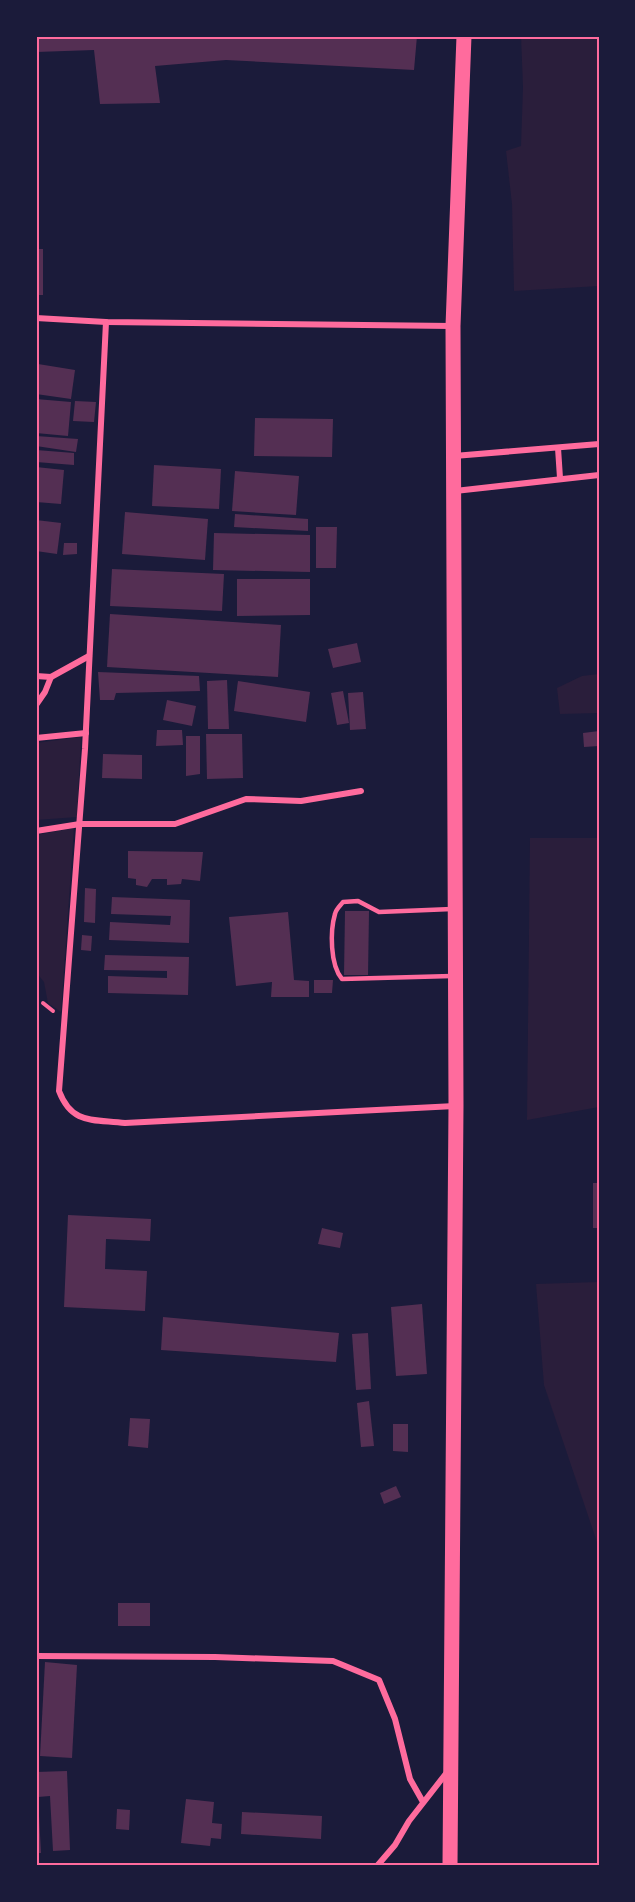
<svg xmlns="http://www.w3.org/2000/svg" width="635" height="1902" viewBox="0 0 635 1902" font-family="'PT Sans',sans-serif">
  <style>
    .green { fill: #2a1e3b }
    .building { fill: #542f53 }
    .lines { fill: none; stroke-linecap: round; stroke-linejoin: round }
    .path { stroke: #ff6b9d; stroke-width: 4 }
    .service { stroke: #ff6b9d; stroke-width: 4.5 }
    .minor { stroke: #ff6b9d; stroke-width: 6 }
    .trunk { stroke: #ff6b9d; stroke-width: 15 }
    .neatline { fill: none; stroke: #ff6b9d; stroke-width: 2 }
  </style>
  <rect width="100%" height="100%" fill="#1b1b3a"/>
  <g class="green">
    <path d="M521 36H599V286L514 291 512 204 506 151 521 146 523 87Z"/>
    <path d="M599 674V713L560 714 557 688 582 676Z"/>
    <path d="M81 737 77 817 36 820V743Z"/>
    <path d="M74 828 61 1012 48 1003 44 982 36 972V835Z"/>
    <path d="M530 838H599V1107L527 1120Z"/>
    <path d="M599 1282V1548L544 1385 536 1284Z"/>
  </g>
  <g class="building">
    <path d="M36 36H417L414 70 226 60 155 66 160 103 100 104 94 50 36 52Z"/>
    <rect x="36" y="249" width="7" height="46"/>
    <path d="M38 364 75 370 71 399 36 394Z"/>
    <path d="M36 399 71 402 68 436 36 433Z"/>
    <path d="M75 401 96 402 94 422 73 421Z"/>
    <path d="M255 418 333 419 332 457 254 456Z"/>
    <path d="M36 436 78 439 76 452 36 446Z"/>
    <path d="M36 450 74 453V465L36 462Z"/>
    <path d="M154 465 221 469 219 509 152 506Z"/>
    <path d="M36 467 64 470 61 504 36 502Z"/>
    <path d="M235 471 299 476 296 515 232 511Z"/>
    <path d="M125 512 208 519 205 560 122 554Z"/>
    <path d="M235 514 308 519V531L234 527Z"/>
    <path d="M36 520 61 523 57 554 36 551Z"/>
    <path d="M316 527H337L336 568H316Z"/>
    <path d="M214 533 310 535V572L213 570Z"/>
    <path d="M64 543H77V554L63 555Z"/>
    <path d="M112 569 224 574 222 611 110 606Z"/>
    <path d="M237 579H310V615L237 616Z"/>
    <path d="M110 614 281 625 278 677 107 667Z"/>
    <path d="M357 643 361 662 333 668 328 649Z"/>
    <path d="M98 672 199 676 200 691 116 693 114 700H100Z"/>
    <path d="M227 680 229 729H208L207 681Z"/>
    <path d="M238 681 310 692 306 722 234 711Z"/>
    <path d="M343 691 349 723 337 725 331 693Z"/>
    <path d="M363 692 366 729 350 730 348 693Z"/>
    <path d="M167 700 196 706 192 726 163 720Z"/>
    <path d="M157 730H182L183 745 156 746Z"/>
    <path d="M599 731V746L584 747 583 733Z"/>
    <path d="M206 734H242L243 778 207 779Z"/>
    <path d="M186 736H200V774L186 776Z"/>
    <path d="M103 754 142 755V779L102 778Z"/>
    <path d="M128 851 203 852 200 881 182 879 181 884 167 885V879H152L147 887 136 885V879L128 878Z"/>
    <path d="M85 888 96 889 95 923 84 922Z"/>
    <path d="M112 897 190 900 189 943 109 940 110 922 170 925 171 916 111 914Z"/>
    <path d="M345 911H369L368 975H344Z"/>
    <path d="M288 912 294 980 309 981V997H271L272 982 236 986 229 917Z"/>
    <path d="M82 935 92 936 91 951 81 950Z"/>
    <path d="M105 955 189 957 188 995 108 993V976L167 978V971L104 970Z"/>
    <path d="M314 980H333L332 993H314Z"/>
    <rect x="593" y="1183" width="6" height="45"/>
    <path d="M68 1215 151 1219 150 1241 106 1239 105 1269 147 1271 145 1311 64 1307Z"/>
    <path d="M322 1228 343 1233 340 1248 318 1244Z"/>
    <path d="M422 1304 427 1374 396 1376 391 1307Z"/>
    <path d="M163 1317 339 1333 336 1362 161 1350Z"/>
    <path d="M368 1333 371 1389 356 1390 352 1334Z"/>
    <path d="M369 1401 374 1446 361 1447 357 1403Z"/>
    <path d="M130 1418 150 1419 148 1448 128 1446Z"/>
    <path d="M393 1424H408V1452L393 1451Z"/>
    <path d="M396 1486 401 1497 384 1504 380 1493Z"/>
    <rect x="118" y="1603" width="32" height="23"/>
    <path d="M45 1662 77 1665 72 1758 40 1756Z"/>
    <path d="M67 1771 70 1850 53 1851 50 1796 38 1797 41 1853H36V1772Z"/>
    <path d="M186 1799 214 1802 212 1823 222 1824 221 1839 211 1838 210 1846 181 1843Z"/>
    <path d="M117 1809 130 1810 129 1830 116 1829Z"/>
    <path d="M242 1812 322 1816 321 1839 241 1834Z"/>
  </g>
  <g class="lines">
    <path class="path" d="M43 1003 53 1011"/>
    <path class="service" d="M452 909 379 912 358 901 343 902C340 906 336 909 335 914 330 931 330 965 342 979L452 976"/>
    <g class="minor">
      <path d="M36 318 106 322 452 326"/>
      <path d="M106 322 85 749 59 1091C72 1125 93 1119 125 1123L455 1106"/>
      <path d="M558 448 560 478"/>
      <path d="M454 456 599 444"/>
      <path d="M455 491 599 475"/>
      <path d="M36 676 51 677 89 656"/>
      <path d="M36 705 45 692 51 677"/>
      <path d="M36 738 86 733"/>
      <path d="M36 831 80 824H175L246 799 301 801 361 791"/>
      <path d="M36 1656 215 1657 333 1661 379 1680 395 1719 410 1779 423 1802"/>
      <path d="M377 1866 395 1845 409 1821 448 1771"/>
    </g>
    <path class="trunk" d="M450 1866 456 1106 453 326 464 36"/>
  </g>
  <rect width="635" height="1902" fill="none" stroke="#1b1b3a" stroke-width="75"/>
  <rect x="38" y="38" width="560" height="1826" class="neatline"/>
</svg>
